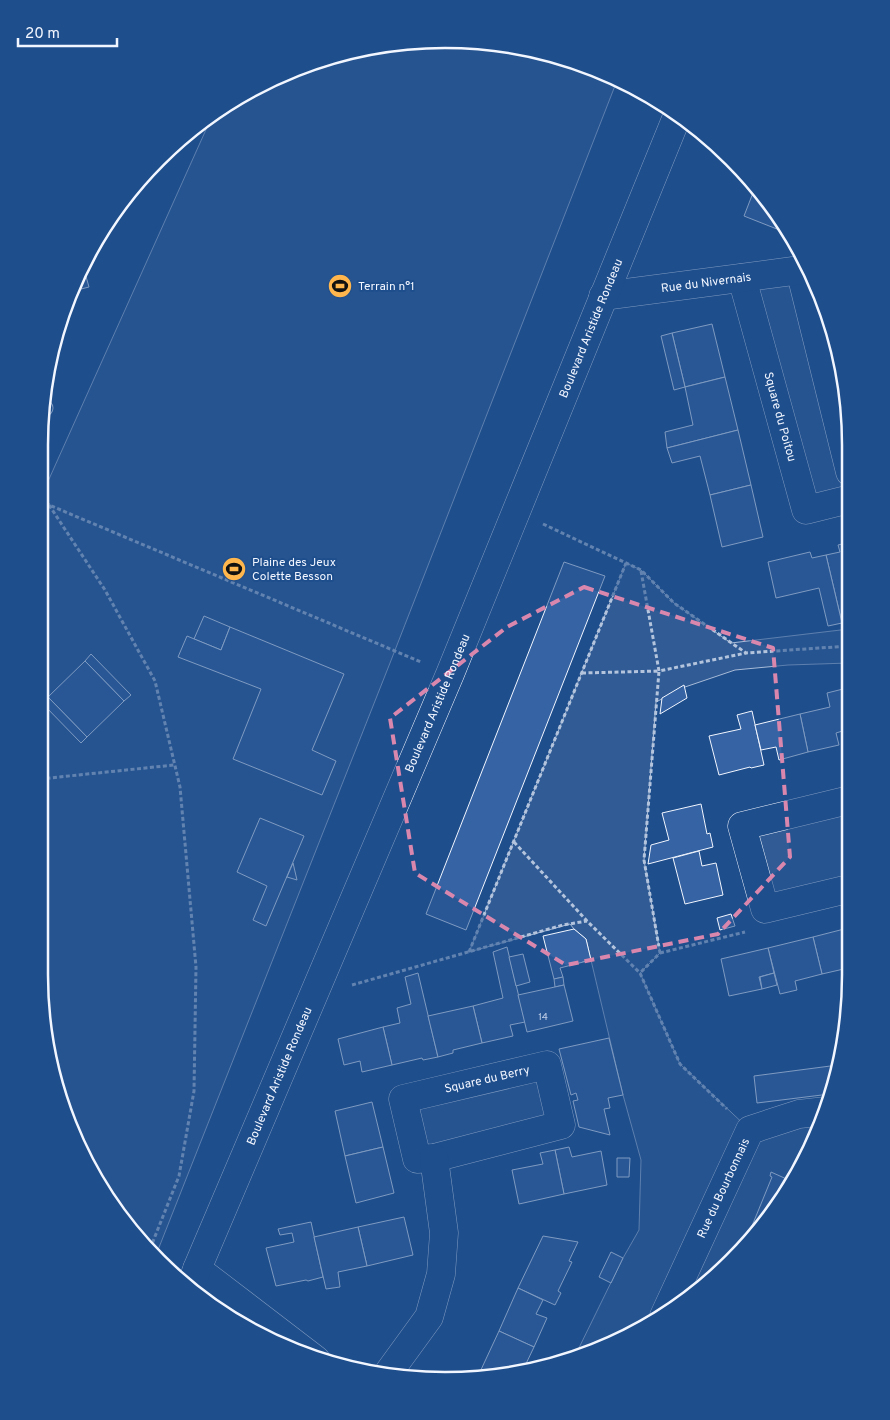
<svg xmlns="http://www.w3.org/2000/svg" width="890" height="1420" viewBox="0 0 890 1420" font-family="Overpass,sans-serif">
  <style>
    .built { fill: #305b95; stroke: #a8bbd7 }
    .building { fill: #3563a3; stroke: #f2f6ff }
    .lines { fill: none; stroke-linecap: round; stroke-linejoin: round }
    .lane-casing { stroke: #f2f6ff; stroke-width: 17 }
    .street-casing { stroke: #f2f6ff; stroke-width: 29 }
    .secondary-casing { stroke: #f2f6ff; stroke-width: 29 }
    .path { stroke: #b3c4dc; stroke-width: 3; stroke-dasharray: 4 2.5; stroke-linecap: butt }
    .lane { stroke: #1f4e8c; stroke-width: 15 }
    .street { stroke: #1f4e8c; stroke-width: 28 }
    .secondary { stroke: #1f4e8c; stroke-width: 28 }
    .marked { fill: none; stroke: #da87ad; stroke-width: 4; stroke-dasharray: 10 6; stroke-linejoin: round }
    .labels { text-anchor: middle; stroke-width: 4; stroke-linejoin: round; paint-order: stroke }
    .number-label { font-size: 10px; fill: #c3d1e8 }
    .street-label { font-size: 12px; fill: #f2f6ff; stroke: #1f4e8c }
    .poi-label { font-size: 12px; fill: #f2f6ff; stroke: #1f4e8c; text-anchor: start }
    .rim { fill: none; stroke: #f2f6ff; stroke-width: 2.5 }
  </style>
  <rect width="100%" height="100%" fill="#1f4e8c"/>
  <g class="built">
    <path d="M471 40 550 53 618 78 390 663 156 1255 123 1222 60 1105 39 975 42 483 45 488 213 114 242 93 314 60 392 42Z"/>
    <path d="M800 270 850 472V499L806 510 742 278Z"/>
    <path d="M626 563 641 570 674 603 731 643 849 629V663L788 665 735 670 685 687 656 702 644 860 660 953 640 973 680 1064 750 1130 826 1111 820 1130 767 1222 671 1313 573 1360 623 1258 639 1230 641 1160 623 1095 586 939 574 929 570 924 469 952Z"/>
    <path d="M849 800 848 889 765 909 742 826Z"/>
    <path d="M547 1065 561 1125 417 1159 403 1099Z"/>
  </g>
  <g class="building">
    <path d="M756 185 792 235 744 216Z"/>
    <path d="M83 266 89 287 69 292 70 290Z"/>
    <path d="M712 324 725 377 685 387 672 333Z"/>
    <path d="M672 333 685 387 674 390 661 336Z"/>
    <path d="M725 377 738 430 667 448 665 432 693 425 685 387Z"/>
    <path d="M738 430 751 485 710 495 700 456 672 463 667 448Z"/>
    <path d="M751 485 763 537 722 547 710 495Z"/>
    <path d="M850 542V580H848L850 589V620L842 623 826 555 840 552 838 545Z"/>
    <path d="M810 552 812 558 826 555 842 623 828 626 819 588 776 598 768 562Z"/>
    <path d="M564 562 605 576 466 930 426 914Z"/>
    <path d="M204 616 230 627 221 650 194 639Z"/>
    <path d="M230 627 344 674 312 750 336 761 322 795 233 759 261 689 178 657 187 636 221 650Z"/>
    <path d="M91 654 131 695 124 701 85 661Z"/>
    <path d="M85 661 124 701 87 737 48 697Z"/>
    <path d="M684 685 687 698 660 714 662 698Z"/>
    <path d="M843 689 849 718V729L836 733 839 745 808 752 800 714 830 707 827 693Z"/>
    <path d="M48 697 87 737 81 743 42 703Z"/>
    <path d="M752 711 764 765 751 768 750 767 719 775 709 736 741 729 737 715Z"/>
    <path d="M800 714 808 752 779 760 776 747 761 750 755 725Z"/>
    <path d="M701 804 707 834 710 833 713 847 648 864 651 845 669 840 662 813Z"/>
    <path d="M260 818 304 836 266 926 253 920 267 886 237 872Z"/>
    <path d="M699 851 702 866 716 863 723 895 685 904 673 858Z"/>
    <path d="M293 863 297 880 287 877Z"/>
    <path d="M731 914 735 926 720 930 717 918Z"/>
    <path d="M848 928V968L822 974 813 937Z"/>
    <path d="M574 929 586 939 591 960 560 968 563 977 554 979 543 936Z"/>
    <path d="M813 937 822 974 795 981 797 990 780 994 768 948Z"/>
    <path d="M507 947 525 1022 510 1025 513 1036 482 1043 473 1006 503 998 493 952Z"/>
    <path d="M768 948 774 973 759 977 762 989 729 996 721 959Z"/>
    <path d="M523 954 530 982 516 986 509 957Z"/>
    <path d="M418 973 438 1057 423 1060 422 1058 392 1065 383 1027 400 1023 397 1008 411 1004 405 977Z"/>
    <path d="M774 973 777 985 762 989 760 977Z"/>
    <path d="M563 977 564 985 555 987 554 979Z"/>
    <path d="M564 985 573 1021 527 1032 518 995Z"/>
    <path d="M473 1006 482 1043 453 1050V1053L438 1057 428 1016Z"/>
    <path d="M383 1027 392 1065 362 1072 360 1061 344 1065 338 1039Z"/>
    <path d="M609 1038 623 1095 608 1098 610 1108 604 1109 610 1135 579 1127 573 1101 578 1100 576 1093 571 1095 559 1049Z"/>
    <path d="M838 1065 830 1094 757 1103 754 1076Z"/>
    <path d="M372 1102 383 1147 345 1156 335 1111Z"/>
    <path d="M383 1147 394 1193 356 1203 345 1156Z"/>
    <path d="M569 1147 572 1157 601 1151 607 1185 564 1194 555 1150Z"/>
    <path d="M555 1150 564 1194 519 1204 512 1170 543 1164 540 1153Z"/>
    <path d="M617 1158H630L629 1177H617Z"/>
    <path d="M771 1172 791 1181 767 1222 745 1243 772 1177 770 1176Z"/>
    <path d="M404 1217 413 1255 367 1266 358 1227Z"/>
    <path d="M311 1222 323 1277 308 1281 306 1280 276 1286 266 1248 294 1242 292 1233 280 1235 278 1229Z"/>
    <path d="M358 1227 367 1266 338 1272 340 1287 326 1289 314 1237Z"/>
    <path d="M543 1236 578 1242 569 1261 572 1262 558 1291 561 1293 555 1305 518 1288Z"/>
    <path d="M611 1252 623 1258 611 1283 599 1277Z"/>
    <path d="M518 1288 543 1300 536 1314 547 1318 534 1347 499 1331Z"/>
    <path d="M499 1331 534 1347 524 1368 481 1375 479 1374Z"/>
  </g>
  <g class="lines">
    <g class="lane-casing">
      <path id="lane" d="M42 405 45 408"/>
    </g>
    <g class="street-casing">
      <g id="street">
        <path d="M800 270 850 472"/>
        <path id="s1" d="M742 278 806 510 850 499"/>
        <path id="s2" d="M603 296 808 269"/>
        <path d="M848 889 765 909 742 826 849 800"/>
        <path d="M547 1065 561 1125 434 1158 417 1159 403 1099Z"/>
        <path d="M197 1269 316 1360"/>
        <path id="s3" d="M664 1316 750 1130 799 1114 826 1111"/>
        <path d="M389 1372 429 1317 441 1274 444 1233 434 1158"/>
      </g>
    </g>
    <g class="secondary-casing">
      <g id="secondary">
        <path id="s4" d="M190 1289 197 1269 450 674 678 114"/>
      </g>
    </g>
    <g class="path">
      <path d="M42 497 49 505 421 662"/>
      <path d="M49 505 105 590 155 681 180 787 196 967 194 1091 179 1176 150 1249"/>
      <path d="M543 524 641 570 674 603 746 653 849 646"/>
      <path d="M641 571 659 671 746 653"/>
      <path d="M582 673 659 671 644 860 660 953 640 973"/>
      <path d="M40 779 174 765"/>
      <path d="M514 842 587 921 640 973 680 1064 727 1109"/>
      <path d="M469 952 626 563"/>
      <path d="M660 953 745 932"/>
      <path d="M352 985 563 925 587 921"/>
    </g>
    <use href="#lane" class="lane"/>
    <use href="#street" class="street"/>
    <use href="#secondary" class="secondary"/>
  </g>
  <path d="M0 0H890V1420H0ZM584 587 773 648 790 857 718 934 566 965 415 873 390 718 507 627Z" fill="#1f4e8c" fill-opacity=".55" fill-rule="evenodd"/>
  <path class="marked" d="M584 587 773 648 790 857 718 934 566 965 415 873 390 718 507 627Z"/>
  <defs>
    <g id="stadium-disc" transform="scale(1.25)"><circle r="9.5" fill="#ffb74d" stroke="#1f4e8c"/><path d="M0-5a6.5 5 0 1 0 0 10a6.5 5 0 1 0 0-10ZM-3.5-1.8h7v3.6h-7Z" fill="#111"/></g>
  </defs>
  <g fill-rule="evenodd">
    <use href="#stadium-disc" x="340" y="286"/>
    <use href="#stadium-disc" x="234" y="569"/>
  </g>
  <g class="labels">
    <g class="number-label">
      <text x="543" y="1020">14</text>
    </g>
    <g class="street-label">
      <text dy="4" stroke="none"><textPath href="#s2" startOffset="104">Rue du Nivernais</textPath></text>
      <text dy="4" stroke="none"><textPath href="#s4" startOffset="1041">Boulevard Aristide Rondeau</textPath></text>
      <text dy="4" stroke="none"><textPath href="#s1" startOffset="144">Square du Poitou</textPath></text>
      <text dy="4" stroke="none"><textPath href="#s4" startOffset="636">Boulevard Aristide Rondeau</textPath></text>
      <text dy="4" stroke="none"><textPath href="#s4" startOffset="231">Boulevard Aristide Rondeau</textPath></text>
      <text transform="translate(487 1079) rotate(-13)" y="4">Square du Berry</text>
      <text dy="4" stroke="none"><textPath href="#s3" startOffset="141">Rue du Bourbonnais</textPath></text>
    </g>
    <g class="poi-label">
      <text x="358" y="290">Terrain n°1</text>
      <text x="252" y="566">Plaine des Jeux<tspan x="252" dy="14">Colette Besson</tspan></text>
    </g>
  </g>
  <path d="M0 0H890V1420H0ZM445 48H445A397 397 0 0 1 842 445V975A397 397 0 0 1 445 1372H445A397 397 0 0 1 48 975V445A397 397 0 0 1 445 48Z" fill="#1f4e8c" fill-rule="evenodd"/>
  <path class="rim" d="M445 48H445A397 397 0 0 1 842 445V975A397 397 0 0 1 445 1372H445A397 397 0 0 1 48 975V445A397 397 0 0 1 445 48Z"/>
  <path d="M18 38v8h99v-8" fill="none" stroke="#f2f6ff" stroke-width="2.5"/>
  <text x="25" y="38" font-size="15" fill="#f2f6ff" stroke="#1f4e8c" stroke-width="4" paint-order="stroke">20 m</text>
</svg>
